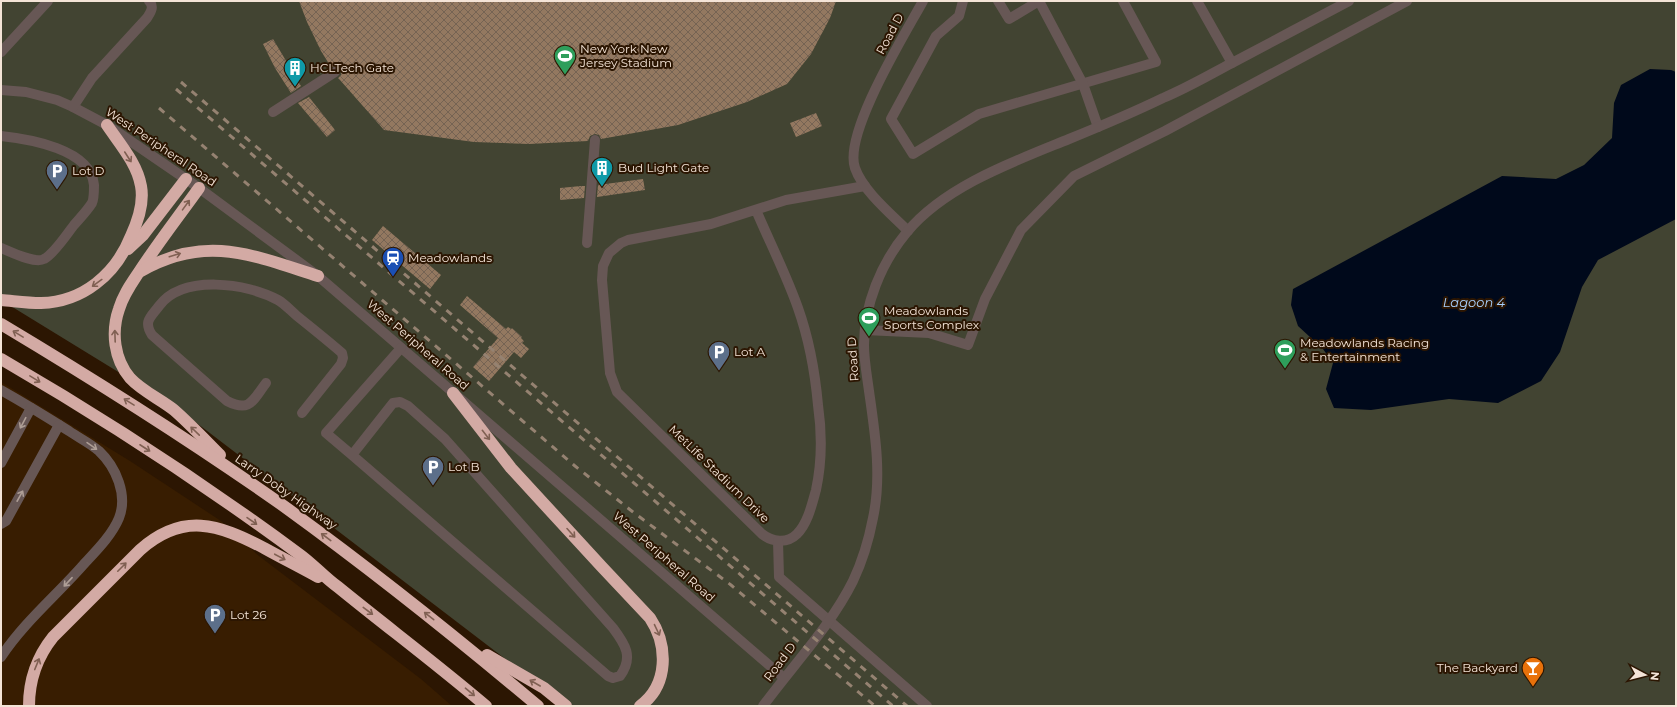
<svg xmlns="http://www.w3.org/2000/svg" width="1677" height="707" viewBox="0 0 1677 707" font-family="Montserrat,sans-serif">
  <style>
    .built { fill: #381d01 }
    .park { fill: #424432 }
    .water { fill: #00091b }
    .building { fill: url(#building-cross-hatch) }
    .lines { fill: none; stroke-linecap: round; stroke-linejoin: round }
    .minor { stroke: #675755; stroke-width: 10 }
    .highway { stroke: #d3aaa4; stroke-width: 12 }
    .rail { stroke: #958271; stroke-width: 3; stroke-dasharray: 7 7; stroke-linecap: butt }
    .oneway { stroke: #806053 }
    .oneway2 { stroke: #ae9e96 }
    .labels { text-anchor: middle; stroke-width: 4; stroke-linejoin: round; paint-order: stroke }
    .street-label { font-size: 12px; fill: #f4e4d7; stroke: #2c1602 }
    .poi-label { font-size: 12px; fill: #f4e4d7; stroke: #2c1602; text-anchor: start }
    .water-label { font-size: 13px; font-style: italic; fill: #a9d1fe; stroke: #2c1602 }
  </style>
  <defs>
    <pattern id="building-cross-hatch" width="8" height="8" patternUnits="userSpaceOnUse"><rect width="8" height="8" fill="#937860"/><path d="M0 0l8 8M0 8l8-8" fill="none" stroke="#756353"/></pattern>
  </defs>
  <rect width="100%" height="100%" fill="#2c1602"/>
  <path class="built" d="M1 382 130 461 221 521 259 556 421 679 452 706H1Z"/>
  <path class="park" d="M1 1H1676V706H567L177 408 1 300Z"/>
  <path class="water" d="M1650 69 1671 70 1676 72V219L1598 260 1582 287 1560 352 1541 381 1498 403 1449 399 1371 410 1334 408 1326 389 1333 363 1323 349 1298 326 1291 305 1293 289 1502 176 1556 179 1584 165 1612 138 1614 103 1621 85Z"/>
  <g class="building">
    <path d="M299 1H836L830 18 811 54 787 84 747 102 678 125 601 139 599 135 595 134 590 136 588 141 529 144 474 142 384 130 340 80 338 78 341 75V69L338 66 331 67 321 51 307 22Z"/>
    <path d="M273 39 301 86 291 93 275 68 263 44Z"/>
    <path d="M309 97 335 130 327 137 298 103Z"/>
    <path d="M816 113 822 126 796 137 790 123Z"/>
    <path d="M643 179 645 190 597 197 598 185Z"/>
    <path d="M581 186H585L584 198 560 200V188Z"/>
    <path d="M383 226 441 275 430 289 372 240Z"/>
    <path d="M467 296 506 329 508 327 511 329 512 328 522 337 521 338 524 341 522 343 529 349 521 358 514 352 489 381 473 367 498 338 460 305Z"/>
  </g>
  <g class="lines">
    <g class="minor">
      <path d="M963 1 959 16 936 36 891 119 913 154 979 114 1156 62 1123 1"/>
      <path d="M998 1 1009 19 1039 1"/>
      <path d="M1039 1 1083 84 1098 127"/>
      <path d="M1197 1 1232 63"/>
      <path d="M1 52 48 1"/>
      <path d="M1 90 26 92 57 100 73 107 107 125 199 188 318 276 784 678"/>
      <path d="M73 107 92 78 147 18C150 13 155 7 149 1"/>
      <path d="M273 112 335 72"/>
      <path d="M1 136C29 139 91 149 94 185 94 191 94 199 92 203 87 211 80 218 74 225 67 234 54 254 44 259 35 264 11 252 1 248"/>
      <path d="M756 210C770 243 786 274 798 308 809 339 815 372 818 405 822 433 822 462 816 490 812 504 808 523 797 534 787 544 772 542 762 534L617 392 610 373 602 280 603 266 609 253 621 243 628 240 711 224 786 200 865 186"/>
      <path d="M908 231C891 214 863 191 855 168 843 134 905 34 923 1"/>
      <path d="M587 243 595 140"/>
      <path d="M865 330 929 333 968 345 985 299 1021 230 1074 176 1165 131 1407 1"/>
      <path d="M266 383C253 400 250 413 227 401L152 335C143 321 151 317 159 306 183 274 247 283 278 300 285 304 291 311 297 316 312 328 327 340 342 353L343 358 341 364 302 413"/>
      <path d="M1 390C24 403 47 417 69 431 79 438 90 443 99 451 116 467 128 495 119 518 112 535 97 550 84 564 57 595 24 622 1 657"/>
      <path d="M352 455 393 403 400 402 408 406 445 439 613 628C625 644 634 657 620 676L613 678 608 676 352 455 326 433 401 348"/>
      <path d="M1 463 31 408"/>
      <path d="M1 524 6 521 59 425"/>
      <path d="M778 541 779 577 927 706"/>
      <path d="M763 706C793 665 830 627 853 581 862 562 869 539 873 518 882 476 875 433 869 391 867 376 864 360 864 345 864 305 881 263 907 232 945 186 1015 161 1069 139 1101 126 1132 113 1163 98 1187 88 1209 75 1232 63 1271 42 1310 22 1349 1"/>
    </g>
    <g class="highway">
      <path d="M199 188C179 216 158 243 139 272 131 284 123 295 119 309 111 332 114 359 130 378 142 391 160 399 174 410 190 424 205 440 220 455"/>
      <path d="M128 249 143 235 186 179"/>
      <path d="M141 271C206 234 252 255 318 276"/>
      <path d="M1 300C14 301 27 303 41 303 83 302 116 274 131 236 138 221 144 202 141 186 137 163 119 143 107 125"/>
      <path d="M1 324C98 382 193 442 285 507 372 570 456 637 538 706"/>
      <path d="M1 359C103 418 204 484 299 554 313 564 324 577 338 587 387 627 438 665 486 706"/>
      <path d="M453 393 511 468 602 567 650 618C668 645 669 685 640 706"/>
      <path d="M487 655 544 688 566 706"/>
      <path d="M29 706C29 680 37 657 53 637L140 550C183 512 218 524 264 548 282 558 300 567 318 577"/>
    </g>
    <g class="rail">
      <path d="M181 82 907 706"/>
      <path d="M176 89 893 706"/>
      <path d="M159 108 575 466 633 512 731 585 875 706"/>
    </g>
  </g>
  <defs><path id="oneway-shaft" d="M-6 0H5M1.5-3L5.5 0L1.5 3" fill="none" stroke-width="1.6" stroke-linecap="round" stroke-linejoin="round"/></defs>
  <g class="oneway">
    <use href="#oneway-shaft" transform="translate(128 157) rotate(57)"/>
    <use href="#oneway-shaft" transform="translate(186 205) rotate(-54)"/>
    <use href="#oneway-shaft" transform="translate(175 255) rotate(-17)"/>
    <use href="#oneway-shaft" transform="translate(97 283) rotate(144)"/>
    <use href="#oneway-shaft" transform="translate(18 334) rotate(-149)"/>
    <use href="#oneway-shaft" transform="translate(115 336) rotate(-92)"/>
    <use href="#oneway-shaft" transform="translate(35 379) rotate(31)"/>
    <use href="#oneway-shaft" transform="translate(129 402) rotate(-148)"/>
    <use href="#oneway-shaft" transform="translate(195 431) rotate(-136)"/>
    <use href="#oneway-shaft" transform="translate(486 435) rotate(52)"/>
    <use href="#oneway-shaft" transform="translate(145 448) rotate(33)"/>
    <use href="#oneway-shaft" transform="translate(252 521) rotate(35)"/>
    <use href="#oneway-shaft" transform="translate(571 533) rotate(48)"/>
    <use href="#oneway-shaft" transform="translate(326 537) rotate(-143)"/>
    <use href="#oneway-shaft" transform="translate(280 557) rotate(28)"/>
    <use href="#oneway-shaft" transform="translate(122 567) rotate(-45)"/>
    <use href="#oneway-shaft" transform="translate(368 611) rotate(37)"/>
    <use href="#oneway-shaft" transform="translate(429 616) rotate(-142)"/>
    <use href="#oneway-shaft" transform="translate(657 630) rotate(65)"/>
    <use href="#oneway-shaft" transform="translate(37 664) rotate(-68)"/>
    <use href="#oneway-shaft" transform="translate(535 683) rotate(-150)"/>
    <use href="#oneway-shaft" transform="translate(470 692) rotate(40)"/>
  </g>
  <g class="oneway2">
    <use href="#oneway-shaft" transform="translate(23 423) rotate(118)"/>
    <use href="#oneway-shaft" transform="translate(92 446) rotate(35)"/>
    <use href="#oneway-shaft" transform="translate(20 496) rotate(-61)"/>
    <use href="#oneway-shaft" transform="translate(68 582) rotate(133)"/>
  </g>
  <defs>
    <g id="stadium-pin" transform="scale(1.15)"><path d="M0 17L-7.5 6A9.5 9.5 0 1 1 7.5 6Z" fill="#2e9e5b" stroke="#2c1602"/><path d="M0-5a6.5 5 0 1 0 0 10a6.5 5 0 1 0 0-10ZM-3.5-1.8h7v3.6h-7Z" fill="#fff"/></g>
    <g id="building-pin" transform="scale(1.15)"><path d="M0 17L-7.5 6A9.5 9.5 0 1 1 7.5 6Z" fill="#0f9aa8" stroke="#2c1602"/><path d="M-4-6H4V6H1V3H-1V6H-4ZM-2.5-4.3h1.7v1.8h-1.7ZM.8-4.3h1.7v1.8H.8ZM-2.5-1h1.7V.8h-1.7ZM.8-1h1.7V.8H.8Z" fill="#fff"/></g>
    <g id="parking-pin" transform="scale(1.15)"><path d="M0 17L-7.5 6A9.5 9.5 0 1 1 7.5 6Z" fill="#5c6f8a" stroke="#2c1602"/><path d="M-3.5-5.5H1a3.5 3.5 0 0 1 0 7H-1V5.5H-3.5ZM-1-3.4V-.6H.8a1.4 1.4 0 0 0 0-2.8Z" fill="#fff"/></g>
    <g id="station-pin" transform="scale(1.15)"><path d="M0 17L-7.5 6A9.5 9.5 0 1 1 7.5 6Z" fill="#1a4fb4" stroke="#2c1602"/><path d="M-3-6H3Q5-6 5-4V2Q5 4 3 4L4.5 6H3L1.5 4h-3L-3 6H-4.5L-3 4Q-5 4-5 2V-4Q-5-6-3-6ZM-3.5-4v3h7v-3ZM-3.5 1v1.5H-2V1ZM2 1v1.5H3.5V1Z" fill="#fff"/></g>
    <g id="bar-pin" transform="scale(1.15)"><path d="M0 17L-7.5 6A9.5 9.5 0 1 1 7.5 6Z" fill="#e8710a" stroke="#2c1602"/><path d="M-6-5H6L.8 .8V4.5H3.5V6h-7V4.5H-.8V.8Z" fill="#fff"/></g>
  </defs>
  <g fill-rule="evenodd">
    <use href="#stadium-pin" x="565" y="56"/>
    <use href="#building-pin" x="295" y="68"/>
    <use href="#building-pin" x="602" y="168"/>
    <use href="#parking-pin" x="57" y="171"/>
    <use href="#station-pin" x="393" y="258"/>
    <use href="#stadium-pin" x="869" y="318"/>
    <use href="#stadium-pin" x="1285" y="350"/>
    <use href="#parking-pin" x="719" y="352"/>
    <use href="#parking-pin" x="433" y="467"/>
    <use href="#parking-pin" x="215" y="615"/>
    <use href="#bar-pin" x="1533" y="668"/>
  </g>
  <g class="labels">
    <g class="street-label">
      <text transform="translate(890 34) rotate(-62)" y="4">Road D</text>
      <text transform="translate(161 147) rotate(34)" y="4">West Peripheral Road</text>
      <text transform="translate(418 345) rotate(41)" y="4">West Peripheral Road</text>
      <text transform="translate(853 359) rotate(-94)" y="4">Road D</text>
      <text transform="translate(719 474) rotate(44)" y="4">MetLife Stadium Drive</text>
      <text transform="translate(286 492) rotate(35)" y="4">Larry Doby Highway</text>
      <text transform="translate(664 557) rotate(41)" y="4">West Peripheral Road</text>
      <text transform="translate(780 662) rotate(-53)" y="4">Road D</text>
    </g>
    <g class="poi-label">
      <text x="580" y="53">New York New<tspan x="580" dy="14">Jersey Stadium</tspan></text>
      <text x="310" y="72">HCLTech Gate</text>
      <text x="618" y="172">Bud Light Gate</text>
      <text x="72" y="175">Lot D</text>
      <text x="408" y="262">Meadowlands</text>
      <text x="884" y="315">Meadowlands<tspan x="884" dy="14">Sports Complex</tspan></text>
      <text x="1300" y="347">Meadowlands Racing<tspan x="1300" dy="14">&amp; Entertainment</tspan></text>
      <text x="734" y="356">Lot A</text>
      <text x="448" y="471">Lot B</text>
      <text x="230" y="619">Lot 26</text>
      <text x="1518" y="672" text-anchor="end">The Backyard</text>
    </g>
    <g class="water-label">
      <text x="1474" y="307">Lagoon 4</text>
    </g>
  </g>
  <rect width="1677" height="707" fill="none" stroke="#f4e4d7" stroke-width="4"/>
  <g transform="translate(1645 675) rotate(97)" stroke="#2c1602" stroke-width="3" paint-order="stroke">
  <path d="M0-3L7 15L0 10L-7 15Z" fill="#f4e4d7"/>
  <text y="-6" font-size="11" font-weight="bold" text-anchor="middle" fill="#f4e4d7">N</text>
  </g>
</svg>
